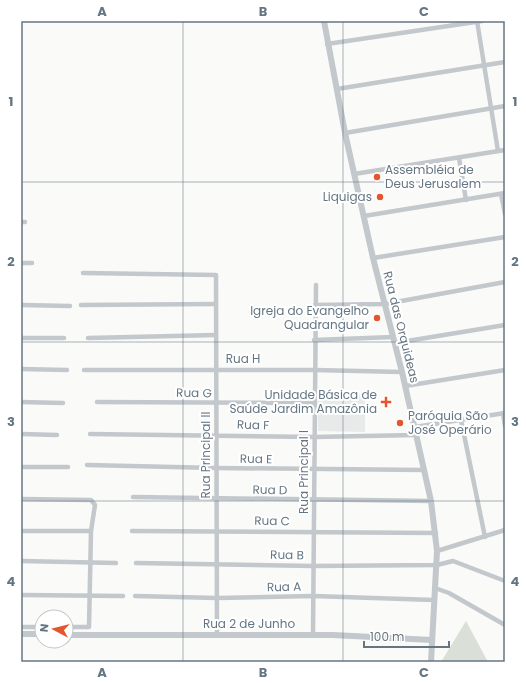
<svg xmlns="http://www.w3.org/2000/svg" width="526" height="683" viewBox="0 0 526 683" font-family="Poppins,sans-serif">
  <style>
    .built { fill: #e8e9e9 }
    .green { fill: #dadfd7 }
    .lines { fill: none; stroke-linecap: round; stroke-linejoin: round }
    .minor { stroke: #c3c8cc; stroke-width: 4.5 }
    .tertiary { stroke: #c3c8cc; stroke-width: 6 }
    .grid { fill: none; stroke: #657683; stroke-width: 1; stroke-opacity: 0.55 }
    .poi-dot { fill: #e4572e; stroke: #fff; stroke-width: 1.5 }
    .labels { text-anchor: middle; stroke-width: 4; stroke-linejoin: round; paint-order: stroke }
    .poi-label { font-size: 12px; fill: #657683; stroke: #fff; text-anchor: end }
    .street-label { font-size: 12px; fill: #657683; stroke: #fff }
    .neatline { fill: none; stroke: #657683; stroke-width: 1.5 }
    .grid-label { font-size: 13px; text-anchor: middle; font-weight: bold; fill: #657683 }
  </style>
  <rect width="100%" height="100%" fill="#fafaf8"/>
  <path class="built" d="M365 394V432L318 431V395Z"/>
  <path class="green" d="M466 621 488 662H441Z"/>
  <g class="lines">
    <g class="minor">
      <path d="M477 21 498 151"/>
      <path d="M327 44 482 21"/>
      <path d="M337 89 505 62"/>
      <path d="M345 133 505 106"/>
      <path d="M459 158 466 200"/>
      <path d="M354 174 505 150"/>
      <path d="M501 194 505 214"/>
      <path d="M364 216 505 193"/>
      <path d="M21 222H25"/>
      <path d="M373 258 505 237"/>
      <path d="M21 263H32"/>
      <path d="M83 273 216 275 217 635"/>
      <path d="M21 305 70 306"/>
      <path d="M81 305 216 304"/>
      <path d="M315 305 385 304 505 282"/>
      <path d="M21 338H64"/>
      <path d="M88 338 216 335"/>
      <path d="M314 340 393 337"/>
      <path d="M395 343 505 325"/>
      <path d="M21 369 67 370"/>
      <path d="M84 370H314L402 372"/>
      <path d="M405 386 505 370"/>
      <path d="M21 402 63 403"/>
      <path d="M97 402 314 403"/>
      <path d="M503 413 505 426"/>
      <path d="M461 420 485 537"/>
      <path d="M415 427 505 413"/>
      <path d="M21 434 57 435"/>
      <path d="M90 434 314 437 416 435"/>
      <path d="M87 465 216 468 424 470"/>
      <path d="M21 467H68"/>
      <path d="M133 497 431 501"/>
      <path d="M21 499 91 500 95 505 91 531 89 627H66"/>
      <path d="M21 531H91"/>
      <path d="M132 531 436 533"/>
      <path d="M437 551 505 530"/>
      <path d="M21 561 116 563"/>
      <path d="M136 563 313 566 437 565 453 561 505 581"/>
      <path d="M435 588 449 593 505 625"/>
      <path d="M21 595 123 596"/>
      <path d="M135 596 217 598 313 596 434 600"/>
      <path d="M21 627H42"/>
      <path d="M313 635 316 285"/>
    </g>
    <g class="tertiary">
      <path d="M324 21 345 133 373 258 402 372 431 501 437 551 431 662"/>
      <path d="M21 634H42"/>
      <path d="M66 635H333L432 640"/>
    </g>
  </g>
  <path class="grid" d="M183 21V662M343 21V662M21 182H505M21 342H505M21 501H505"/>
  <g class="poi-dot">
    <circle cx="377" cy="177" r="4"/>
    <circle cx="380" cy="197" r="4"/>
    <circle cx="377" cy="318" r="4"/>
    <path d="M384 396h4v4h4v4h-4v4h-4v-4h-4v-4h4z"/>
    <circle cx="400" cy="423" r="4"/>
  </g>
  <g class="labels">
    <g class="poi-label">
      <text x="385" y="174" text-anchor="start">Assembléia de<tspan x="385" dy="14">Deus Jerusalem</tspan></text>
      <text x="372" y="201">Liquigas</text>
      <text x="369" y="315">Igreja do Evangelho<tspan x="369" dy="14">Quadrangular</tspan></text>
      <text x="377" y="399">Unidade Básica de<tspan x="377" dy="14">Saúde Jardim Amazônia</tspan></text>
      <text x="408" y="420" text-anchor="start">Paróquia São<tspan x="408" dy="14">José Operário</tspan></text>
    </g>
    <g class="street-label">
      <text transform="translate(401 327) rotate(76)" y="4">Rua das Orquideas</text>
      <text x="243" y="363">Rua H</text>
      <text transform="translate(194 393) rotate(1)" y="4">Rua G</text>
      <text transform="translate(253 425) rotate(2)" y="4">Rua F</text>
      <text transform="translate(206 455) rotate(-90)" y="4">Rua Principal II</text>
      <text transform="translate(256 459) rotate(1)" y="4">Rua E</text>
      <text transform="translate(304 472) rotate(-90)" y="4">Rua Principal I</text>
      <text transform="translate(270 490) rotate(1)" y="4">Rua D</text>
      <text transform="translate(272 521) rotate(1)" y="4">Rua C</text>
      <text transform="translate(287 555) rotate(1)" y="4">Rua B</text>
      <text transform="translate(284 587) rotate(-1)" y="4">Rua A</text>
      <text x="249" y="628">Rua 2 de Junho</text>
    </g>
  </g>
  <rect width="526" height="683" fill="none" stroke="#ffffff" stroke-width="44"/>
  <g transform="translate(54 629) rotate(277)"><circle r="19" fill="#ffffff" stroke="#c1c8cd"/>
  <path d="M0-3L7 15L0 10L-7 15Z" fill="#e4572e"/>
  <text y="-6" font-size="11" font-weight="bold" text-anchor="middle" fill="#657683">N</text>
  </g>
  <path d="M364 641v6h85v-6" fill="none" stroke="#657683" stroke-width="2"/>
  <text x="370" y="641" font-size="12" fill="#657683" stroke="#ffffff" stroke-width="3" paint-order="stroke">100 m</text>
  <rect x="22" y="22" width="482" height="639" class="neatline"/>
  <g class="grid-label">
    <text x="102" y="16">A</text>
    <text x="263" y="16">B</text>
    <text x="424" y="16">C</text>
    <text x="11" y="106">1</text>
    <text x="515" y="106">1</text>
    <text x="11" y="266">2</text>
    <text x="515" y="266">2</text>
    <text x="11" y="426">3</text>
    <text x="515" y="426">3</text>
    <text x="11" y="586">4</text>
    <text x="515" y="586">4</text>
    <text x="102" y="677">A</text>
    <text x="263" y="677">B</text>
    <text x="424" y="677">C</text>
  </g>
</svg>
